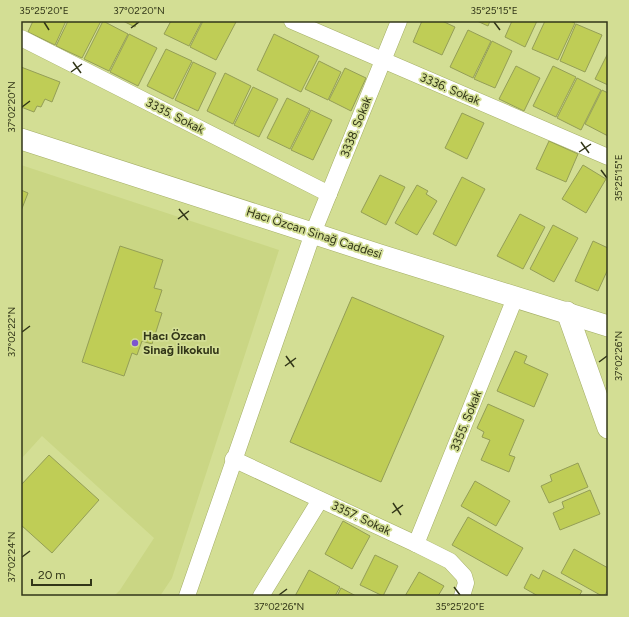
<svg xmlns="http://www.w3.org/2000/svg" width="629" height="617" viewBox="0 0 629 617" font-family="Figtree,sans-serif">
  <style>
    .built { fill: #cad684 }
    .building { fill: #bfcd56; stroke: #949e56 }
    .lines { fill: none; stroke-linecap: round; stroke-linejoin: round }
    .minor-casing { stroke: #a4ae66; stroke-width: 17 }
    .tertiary-casing { stroke: #a4ae66; stroke-width: 22 }
    .minor { stroke: #fff; stroke-width: 16 }
    .tertiary { stroke: #fff; stroke-width: 21 }
    .ticks { fill: none; stroke: #323618; stroke-width: 1.5 }
    .poi-dot { fill: #7d55cf; stroke: #d3de94; stroke-width: 1.5 }
    .labels { text-anchor: middle; stroke-width: 3.5; stroke-linejoin: round; paint-order: stroke }
    .street-label { font-size: 12px; fill: #323618; stroke: #d3de94 }
    .poi-label { font-size: 12px; font-weight: bold; fill: #323618; stroke: #d3de94; text-anchor: start }
    .neatline { fill: none; stroke: #323618; stroke-width: 1.5 }
    .ticks-label { font-size: 10px; text-anchor: middle; fill: #323618 }
  </style>
  <rect width="100%" height="100%" fill="#d3de94"/>
  <path class="built" d="M21 165 279 250 172 578 160 596H114L120 590 154 538 42 436 21 459Z"/>
  <g class="building">
    <path d="M33 21H66L55 45 28 32Z"/>
    <path d="M68 21H101L82 58 56 46Z"/>
    <path d="M103 21 128 34 109 71 84 59Z"/>
    <path d="M123 21H137L135 27Z"/>
    <path d="M171 21H202L189 46 164 34Z"/>
    <path d="M203 21H233L236 22 216 60 190 47Z"/>
    <path d="M422 21H442L455 27 442 55 413 42Z"/>
    <path d="M477 21H490L488 26Z"/>
    <path d="M512 21H537L525 47 505 37Z"/>
    <path d="M545 21H570L575 23 558 60 532 49Z"/>
    <path d="M576 24 602 35 585 72 560 61Z"/>
    <path d="M468 30 491 41 473 78 450 67Z"/>
    <path d="M129 34 157 48 138 86 110 72Z"/>
    <path d="M274 34 319 56 301 92 257 70Z"/>
    <path d="M492 41 512 51 495 88 474 79Z"/>
    <path d="M166 49 192 61 173 99 147 86Z"/>
    <path d="M608 53V85L595 79Z"/>
    <path d="M319 61 341 72 328 100 305 89Z"/>
    <path d="M193 62 216 73 198 111 175 100Z"/>
    <path d="M516 66 540 78 524 111 499 99Z"/>
    <path d="M553 66 576 77 556 117 533 106Z"/>
    <path d="M21 67 60 82 52 102 45 99 41 107 37 106 34 112 21 107Z"/>
    <path d="M345 68 366 78 351 111 329 100Z"/>
    <path d="M225 73 251 86 233 124 207 111Z"/>
    <path d="M577 78 601 90 581 130 557 118Z"/>
    <path d="M253 87 278 99 259 137 234 125Z"/>
    <path d="M602 90 608 93V136L585 124Z"/>
    <path d="M287 98 310 109 290 149 267 138Z"/>
    <path d="M311 110 332 120 313 160 291 150Z"/>
    <path d="M462 113 484 123 467 159 445 148Z"/>
    <path d="M549 141 578 154 566 182 536 169Z"/>
    <path d="M583 165 606 179 586 213 562 199Z"/>
    <path d="M380 175 405 187 386 225 361 212Z"/>
    <path d="M462 177 485 189 456 246 433 234Z"/>
    <path d="M417 185 428 191 426 194 437 201 417 235 395 223Z"/>
    <path d="M21 190 28 193 21 211Z"/>
    <path d="M520 214 545 227 523 269 497 256Z"/>
    <path d="M553 225 578 238 554 282 530 269Z"/>
    <path d="M593 241 608 248V269L598 291 575 281Z"/>
    <path d="M120 246 163 260 154 288 162 290 155 311 162 313 152 344 142 341 137 355 132 353 124 376 82 362Z"/>
    <path d="M352 297 444 336 381 482 290 442Z"/>
    <path d="M515 351 527 356 524 363 548 374 534 407 497 391Z"/>
    <path d="M488 404 524 420 509 455 515 457 509 472 481 460 490 440 482 437 484 432 477 428Z"/>
    <path d="M49 455 99 500 52 553 21 525V485Z"/>
    <path d="M578 463 588 487 549 503 541 486 552 481 550 475Z"/>
    <path d="M475 481 510 501 496 526 461 506Z"/>
    <path d="M590 490 600 514 560 530 553 513 564 508 562 502Z"/>
    <path d="M468 517 523 548 507 576 452 545Z"/>
    <path d="M343 521 370 536 352 569 325 554Z"/>
    <path d="M574 549 608 568V590L604 596H602L561 573Z"/>
    <path d="M375 555 398 566 383 596 360 585Z"/>
    <path d="M309 570 340 587 335 596H295Z"/>
    <path d="M543 570 582 591 579 596H538L524 588 531 574 539 579Z"/>
    <path d="M419 572 444 586 438 596H405Z"/>
    <path d="M341 588 356 596H337Z"/>
  </g>
  <g class="lines">
    <g class="minor-casing">
      <g id="minor">
        <path d="M292 21 608 157"/>
        <path d="M21 38 329 194"/>
        <path d="M233 459 416 544 450 561 464 576 466 583 462 596"/>
        <path d="M416 544 515 298"/>
        <path d="M187 596 313 233 399 21"/>
        <path d="M261 596 320 500"/>
      </g>
    </g>
    <g class="tertiary-casing">
      <g id="tertiary">
        <path d="M21 139 380 255 608 326"/>
        <path d="M567 312 608 428"/>
      </g>
    </g>
    <use href="#minor" class="minor"/>
    <use href="#tertiary" class="tertiary"/>
  </g>
  <path class="ticks" d="M44 22 49 30M494 22 500 30M131 28 139 22M73 62 81 73M71 72 82 64M22 107 30 101M581 142 589 153M579 152 591 144M601 170 607 178M179 209 188 220M178 219 189 211M22 332 30 326M286 356 294 367M599 362 607 356M285 366 296 358M393 503 401 515M392 513 403 505M22 557 30 551M454 587 460 595M279 595 287 589"/>
  <circle class="poi-dot" cx="135" cy="343" r="4"/>
  <g class="labels">
    <g class="street-label">
      <text transform="translate(450 89) rotate(23)" y="4">3336. Sokak</text>
      <text transform="translate(175 116) rotate(27)" y="4">3335. Sokak</text>
      <text transform="translate(356 127) rotate(-68)" y="4">3338. Sokak</text>
      <text transform="translate(314 233) rotate(18)" y="4">Hacı Özcan Sinağ Caddesi</text>
      <text transform="translate(466 421) rotate(-68)" y="4">3355. Sokak</text>
      <text transform="translate(361 518) rotate(25)" y="4">3357. Sokak</text>
    </g>
    <g class="poi-label">
      <text x="143" y="340">Hacı Özcan<tspan x="143" dy="14">Sinağ İlkokulu</tspan></text>
    </g>
  </g>
  <rect width="629" height="617" fill="none" stroke="#d3de94" stroke-width="44"/>
  <path d="M32 579v6h59v-6" fill="none" stroke="#323618" stroke-width="2"/>
  <text x="38" y="579" font-size="12" fill="#323618" stroke="#d3de94" stroke-width="3" paint-order="stroke">20 m</text>
  <rect x="22" y="22" width="585" height="573" class="neatline"/>
  <g class="ticks-label">
    <text x="44" y="14">35°25'20"E</text>
    <text x="139" y="14">37°02'20"N</text>
    <text x="494" y="14">35°25'15"E</text>
    <text transform="translate(11 107) rotate(-90)" y="4">37°02'20"N</text>
    <text transform="translate(618 178) rotate(-90)" y="4">35°25'15"E</text>
    <text transform="translate(11 332) rotate(-90)" y="4">37°02'22"N</text>
    <text transform="translate(618 356) rotate(-90)" y="4">37°02'26"N</text>
    <text transform="translate(11 557) rotate(-90)" y="4">37°02'24"N</text>
    <text x="279" y="610">37°02'26"N</text>
    <text x="460" y="610">35°25'20"E</text>
  </g>
</svg>
